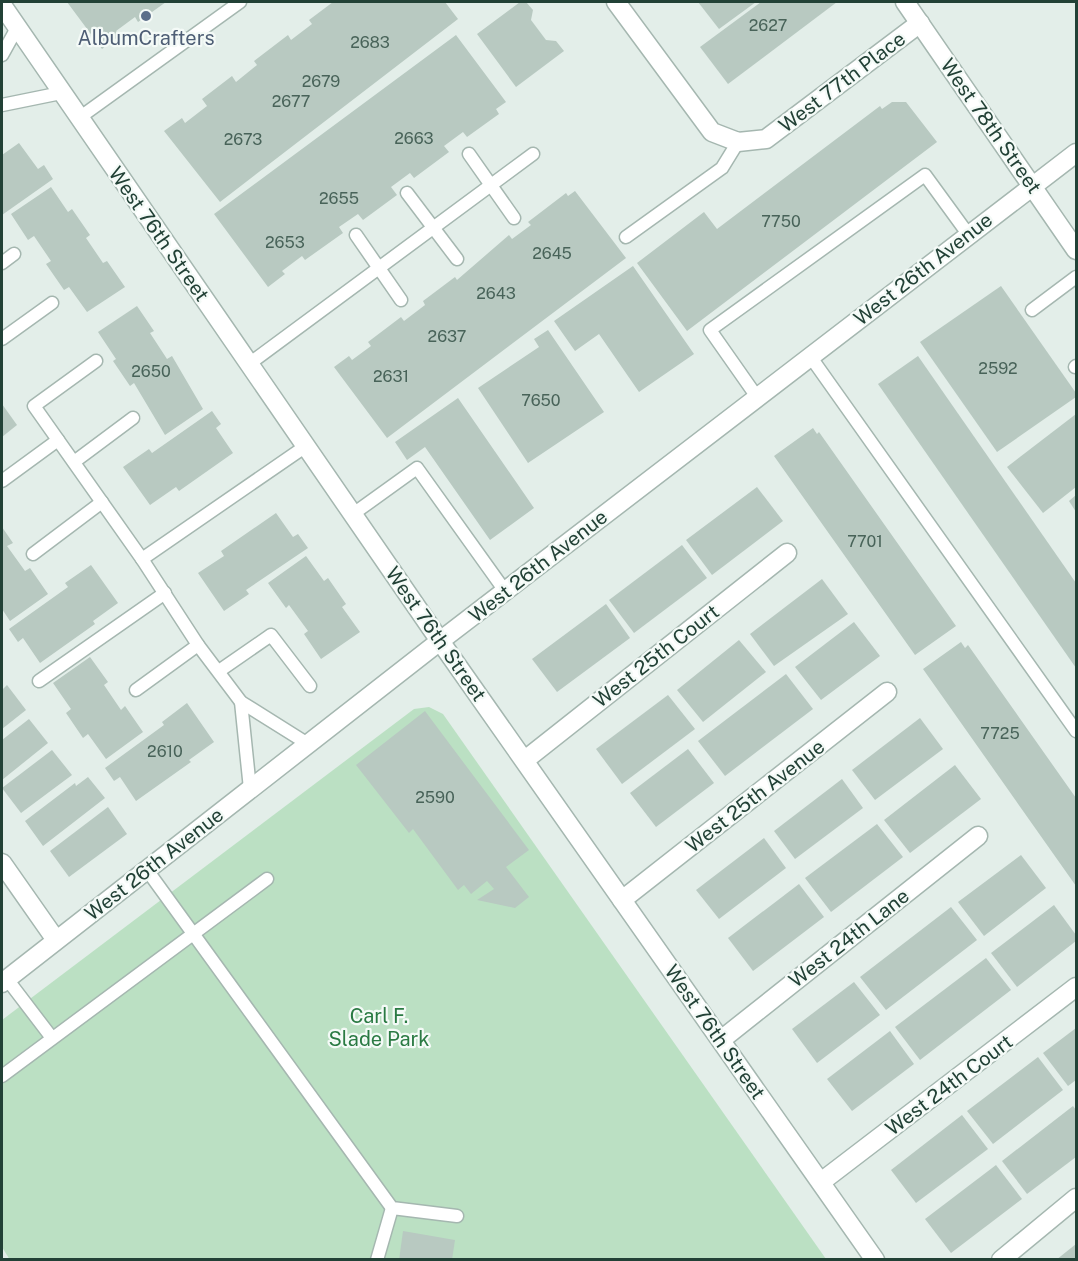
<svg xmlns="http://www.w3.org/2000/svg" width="1078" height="1261" viewBox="0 0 1078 1261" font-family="'Public Sans',sans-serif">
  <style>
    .green { fill: #bbe0c3 }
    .building { fill: #b8c9c1 }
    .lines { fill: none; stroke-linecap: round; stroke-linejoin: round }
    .service-casing { stroke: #a5b7b0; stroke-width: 15 }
    .minor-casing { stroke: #a5b7b0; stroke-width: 21 }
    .tertiary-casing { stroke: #a5b7b0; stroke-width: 21 }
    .service { stroke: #fff; stroke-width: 12 }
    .minor { stroke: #fff; stroke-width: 18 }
    .tertiary { stroke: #fff; stroke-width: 18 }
    .service-dot { fill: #5c6f8a; stroke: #f4faf7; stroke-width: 2 }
    .labels { text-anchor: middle; stroke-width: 4.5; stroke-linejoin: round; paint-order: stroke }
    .number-label { font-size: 16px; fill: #486359 }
    .service-label { font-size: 20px; fill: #4e5e75; stroke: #f4faf7 }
    .street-label { font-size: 20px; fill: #224136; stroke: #f4faf7 }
    .park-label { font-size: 20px; fill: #2a7a43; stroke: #f4faf7 }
  </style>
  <rect width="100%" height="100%" fill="#e3eee9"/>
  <path class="green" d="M429 707 443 714 826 1259 10 1260 2 1247V1020L414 709Z"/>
  <g class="building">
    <path d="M67 2H166L138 22 135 17 116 31 119 36 102 49Z"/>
    <path d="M333 2H445L458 19 220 202 164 131 182 118 185 123 207 106 202 99 232 76 236 82 257 65 254 61 288 35 291 40 312 24 309 20Z"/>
    <path d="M520 2H526L533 10 531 20 546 40 556 41 564 51 516 87 477 34Z"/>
    <path d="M698 2H756L719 29Z"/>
    <path d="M761 2H837L728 84 700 47Z"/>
    <path d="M456 35 506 102 496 109 499 114 467 137 463 132 444 146 449 152 414 178 410 173 391 187 397 195 363 220 358 214 339 227 343 233 305 260 302 256 282 271 285 274 268 287 214 214Z"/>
    <path d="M892 102H906L937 142 687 331 637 263 704 212 717 229 880 106 882 109Z"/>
    <path d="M19 143 38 169 44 165 53 179 2 215V155Z"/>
    <path d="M51 187 68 212 72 209 90 235 86 238 103 263 107 261 125 287 87 312 69 287 64 290 46 264 51 261 34 236 28 240 11 214Z"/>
    <path d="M575 191 626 258 387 438 334 367 349 356 352 360 371 346 368 342 401 317 404 321 425 305 423 301 455 277 457 280 509 235 512 239 531 225 528 222 566 193 568 196Z"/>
    <path d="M633 266 694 354 639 392 599 334 575 351 554 321Z"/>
    <path d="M1001 286 1076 393V397L997 452 920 342Z"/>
    <path d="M137 306 154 331 150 333 167 359 172 356 203 409 165 435 134 383 130 386 113 361 116 359 98 332Z"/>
    <path d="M548 330 604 412 528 463 478 388 539 347 534 339Z"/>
    <path d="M918 356 1076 583V668L878 384Z"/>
    <path d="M458 398 534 508 490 540 425 447 407 460 395 442Z"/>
    <path d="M2 404 17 425 2 437Z"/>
    <path d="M212 411 221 424 216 428 233 453 179 491 176 487 150 505 123 467 149 449 152 453Z"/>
    <path d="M1076 414V487L1043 513 1007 467Z"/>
    <path d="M813 428 817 434 819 432 956 626 915 655 774 456Z"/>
    <path d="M757 487 783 521 712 575 686 540Z"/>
    <path d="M1076 495V512L1069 501Z"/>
    <path d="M276 513 293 537 298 534 308 548 246 590 249 594 224 611 198 573 224 556 221 551Z"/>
    <path d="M2 527 13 543 7 546 25 571 30 568 48 594 10 621 2 609Z"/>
    <path d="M682 545 707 578 634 633 609 600Z"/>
    <path d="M306 556 324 581 328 578 346 604 342 607 360 632 321 659 304 634 308 631 289 605 286 608 268 583Z"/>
    <path d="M91 565 118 603 93 621 95 624 40 663 23 638 18 642 9 629 68 587 65 583Z"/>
    <path d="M822 579 848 614 774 666 750 634Z"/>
    <path d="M606 604 630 638 557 692 532 659Z"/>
    <path d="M854 622 880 656 821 700 795 667Z"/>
    <path d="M739 640 766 672 703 722 677 690Z"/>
    <path d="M961 642 965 648 968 645 1076 798V886L923 669Z"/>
    <path d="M90 657 108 682 104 685 121 710 125 706 143 732 106 759 88 734 83 738 66 713 71 709 53 683Z"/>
    <path d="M786 674 813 709 725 776 698 741Z"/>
    <path d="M7 685 26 710 2 729V690Z"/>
    <path d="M668 695 695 729 622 784 596 749Z"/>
    <path d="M187 703 214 742 189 760 191 762 136 801 120 777 114 781 105 768 164 725 162 722Z"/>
    <path d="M425 711 529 850 506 867 529 897 515 908 477 900 494 889 487 881 471 894 464 885 458 890 413 829 409 833 356 765Z"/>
    <path d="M920 718 943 749 875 800 852 770Z"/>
    <path d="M29 719 48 743 2 780V740Z"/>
    <path d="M688 749 714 783 656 827 630 793Z"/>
    <path d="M52 750 72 775 21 813 2 788Z"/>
    <path d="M955 765 981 799 910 853 884 820Z"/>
    <path d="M88 777 105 798 43 846 25 821 75 783 76 786Z"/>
    <path d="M842 779 863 808 795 859 774 831Z"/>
    <path d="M108 807 127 834 69 877 50 851Z"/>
    <path d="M877 824 903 857 831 912 805 878Z"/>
    <path d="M764 838 786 868 719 919 696 890Z"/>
    <path d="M1021 855 1046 888 984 936 958 902Z"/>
    <path d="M799 884 824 917 753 971 728 938Z"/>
    <path d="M1054 905 1076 935V941L1017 987 991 953Z"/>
    <path d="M951 907 977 940 886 1010 860 977Z"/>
    <path d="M986 958 1011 990 920 1060 895 1027Z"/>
    <path d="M854 982 880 1015 817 1063 792 1029Z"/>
    <path d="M1076 1028V1080L1068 1086 1043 1053Z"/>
    <path d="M890 1031 914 1064 852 1111 827 1079Z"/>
    <path d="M1038 1057 1063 1090 993 1144 967 1111Z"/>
    <path d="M1073 1106 1076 1110V1157L1027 1194 1002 1161Z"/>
    <path d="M962 1115 988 1149 916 1203 891 1170Z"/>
    <path d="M996 1165 1022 1199 951 1253 925 1219Z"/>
    <path d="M403 1231 455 1240 452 1260H399Z"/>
    <path d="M1076 1244V1260H1056Z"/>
  </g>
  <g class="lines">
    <g class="service-casing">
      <g id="service">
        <path d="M2 55 17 28"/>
        <path d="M2 105 61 93"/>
        <path d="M79 118 240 2"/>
        <path d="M469 154 514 218"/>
        <path d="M407 193 457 259"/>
        <path d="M356 235 401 300"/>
        <path d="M626 237 722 168 738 142"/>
        <path d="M2 263 14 254"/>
        <path d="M1032 310 1076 277"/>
        <path d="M2 339 52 303"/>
        <path d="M810 356 1076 731"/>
        <path d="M96 361 34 406 142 559 198 645 241 702 308 744"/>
        <path d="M249 364 533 154"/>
        <path d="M1075 367 1076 366"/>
        <path d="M757 397 710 330 925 175 968 234"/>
        <path d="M74 462 133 418"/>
        <path d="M2 481 58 440"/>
        <path d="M353 514 417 468 505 591"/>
        <path d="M33 554 102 502"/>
        <path d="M142 559 306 446"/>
        <path d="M219 671 271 635 310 686"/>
        <path d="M39 681 165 593"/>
        <path d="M136 690 198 645"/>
        <path d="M241 702 250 789"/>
        <path d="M147 870 392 1208 457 1216"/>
        <path d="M7 979 52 1038"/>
        <path d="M2 1076 267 879"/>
        <path d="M377 1260 392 1208"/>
      </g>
    </g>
    <g class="minor-casing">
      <g id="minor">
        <path d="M616 2 712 132 738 142 766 139 920 23"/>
        <path d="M905 2 1076 250"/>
        <path d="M525 760 787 553"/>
        <path d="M2 863 56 940"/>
        <path d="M622 900 887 692"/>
        <path d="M2 983 440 641 1076 153"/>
        <path d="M721 1040 978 836"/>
        <path d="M821 1182 1076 987"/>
        <path d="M1001 1260 1076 1198"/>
      </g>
    </g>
    <g class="tertiary-casing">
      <path id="tertiary" d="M2 5 440 641 875 1260"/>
    </g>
    <use href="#service" class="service"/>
    <use href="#minor" class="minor"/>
    <use href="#tertiary" class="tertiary"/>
  </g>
  <circle class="service-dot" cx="146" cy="16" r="6"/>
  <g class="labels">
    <g class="number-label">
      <text x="768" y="31">2627</text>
      <text x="370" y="48">2683</text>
      <text x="321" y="87">2679</text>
      <text x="291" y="107">2677</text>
      <text x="414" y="144">2663</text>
      <text x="243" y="145">2673</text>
      <text x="339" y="204">2655</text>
      <text x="781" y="227">7750</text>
      <text x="285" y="248">2653</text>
      <text x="552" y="259">2645</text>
      <text x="496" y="299">2643</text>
      <text x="447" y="342">2637</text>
      <text x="998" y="374">2592</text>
      <text x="151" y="377">2650</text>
      <text x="391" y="382">2631</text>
      <text x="541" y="406">7650</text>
      <text x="865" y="547">7701</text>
      <text x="1000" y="739">7725</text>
      <text x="165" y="757">2610</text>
      <text x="435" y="803">2590</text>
    </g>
    <g class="service-label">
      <text x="146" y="45">AlbumCrafters</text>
    </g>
    <g class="street-label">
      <text transform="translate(842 82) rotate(-37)" y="7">West 77th Place</text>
      <text transform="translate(991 126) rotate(55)" y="7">West 78th Street</text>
      <text transform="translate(159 234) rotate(55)" y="7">West 76th Street</text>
      <text transform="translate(923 269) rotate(-38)" y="7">West 26th Avenue</text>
      <text transform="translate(538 566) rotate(-38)" y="7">West 26th Avenue</text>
      <text transform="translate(436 634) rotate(55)" y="7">West 76th Street</text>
      <text transform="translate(656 656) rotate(-38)" y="7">West 25th Court</text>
      <text transform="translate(755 796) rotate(-38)" y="7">West 25th Avenue</text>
      <text transform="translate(154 864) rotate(-38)" y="7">West 26th Avenue</text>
      <text transform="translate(849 938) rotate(-38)" y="7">West 24th Lane</text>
      <text transform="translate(715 1032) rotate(55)" y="7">West 76th Street</text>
      <text transform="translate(949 1085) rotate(-37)" y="7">West 24th Court</text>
    </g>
    <g class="park-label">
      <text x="379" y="1023">Carl F.<tspan x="379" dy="23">Slade Park</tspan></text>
    </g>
  </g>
  <rect width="1078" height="1261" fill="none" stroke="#224136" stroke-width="6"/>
</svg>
